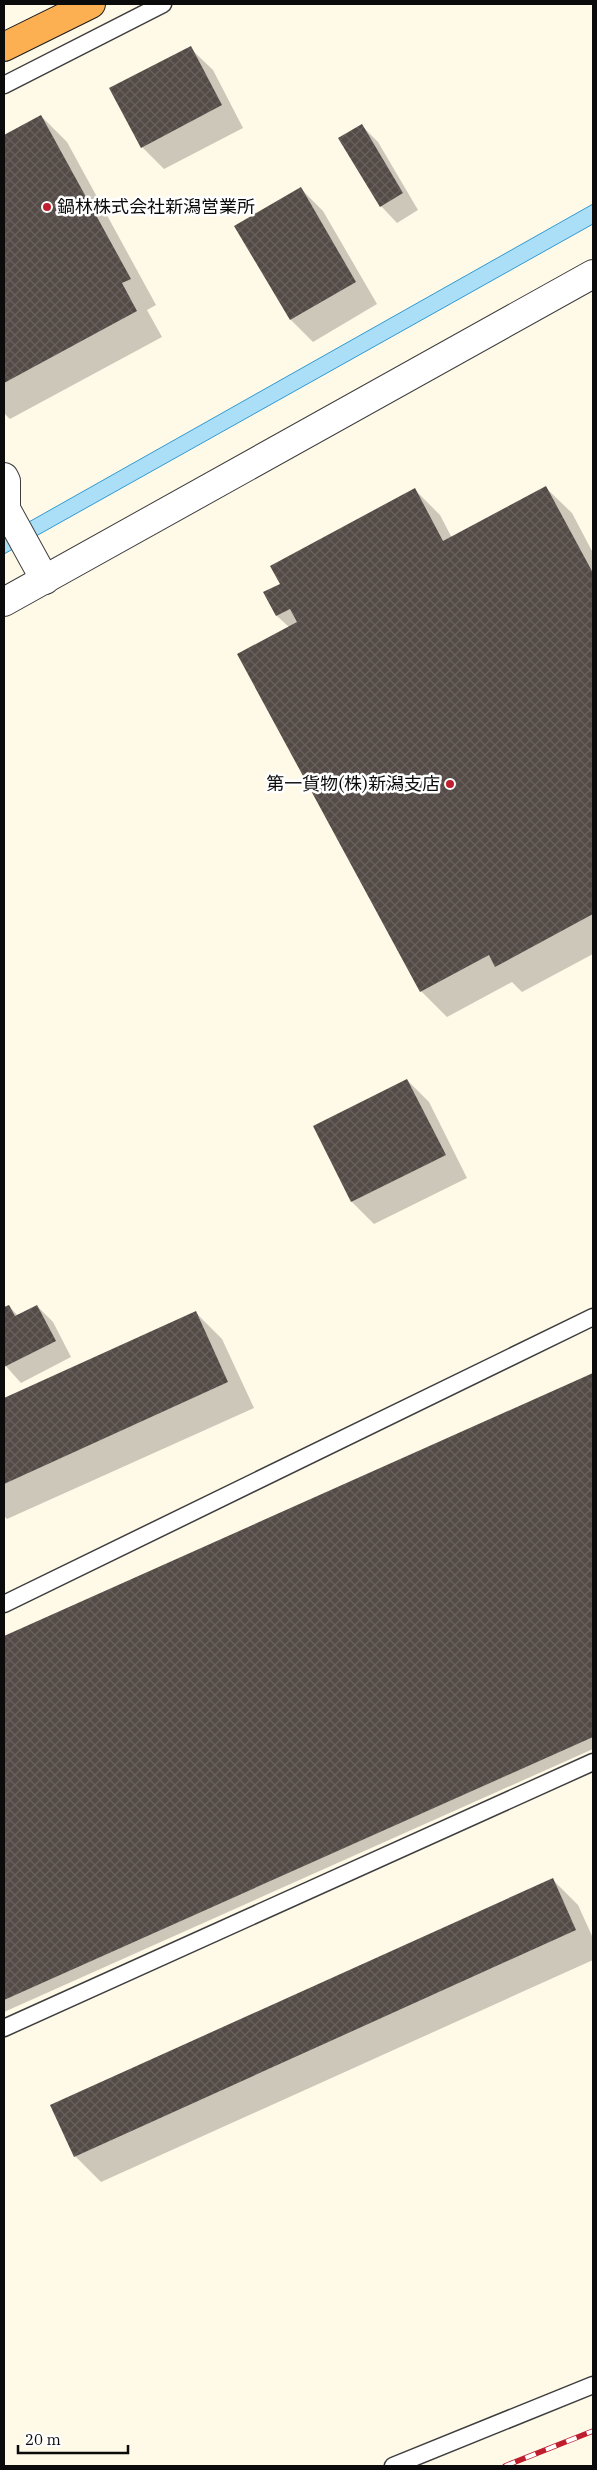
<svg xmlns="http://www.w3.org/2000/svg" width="597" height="2470" viewBox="0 0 597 2470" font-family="'IBM Plex Serif','Noto Sans JP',serif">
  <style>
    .water { fill: #abdff8; stroke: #2f99d2 }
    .shadow { fill: #0003 }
    .building { fill: url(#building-cross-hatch) }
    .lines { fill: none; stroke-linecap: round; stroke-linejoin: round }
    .service-casing { stroke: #3e3e3e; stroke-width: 19 }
    .minor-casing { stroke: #3e3e3e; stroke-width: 30 }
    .tertiary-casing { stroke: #3e3e3e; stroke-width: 30 }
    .trunk-casing { stroke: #1c1c1c; stroke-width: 30 }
    .service { stroke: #fff; stroke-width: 16 }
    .minor { stroke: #fff; stroke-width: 28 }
    .tertiary { stroke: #fff; stroke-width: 28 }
    .trunk { stroke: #fcb052; stroke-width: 28 }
    .rail-casing { stroke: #bf1e2e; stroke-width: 5.5 }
    .rail { stroke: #fff; stroke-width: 4; stroke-dasharray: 11; stroke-linecap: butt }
    .poi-dot { fill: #bf1e2e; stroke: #fff; stroke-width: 2 }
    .labels { text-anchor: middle; stroke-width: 5; stroke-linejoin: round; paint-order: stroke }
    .poi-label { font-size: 18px; fill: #0b0b0b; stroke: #fff; text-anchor: start }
  </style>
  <defs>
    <pattern id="building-cross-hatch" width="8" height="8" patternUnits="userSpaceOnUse" patternTransform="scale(1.25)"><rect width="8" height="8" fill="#544b47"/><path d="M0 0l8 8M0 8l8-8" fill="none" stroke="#68605d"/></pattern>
  </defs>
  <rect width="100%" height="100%" fill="#fff9e8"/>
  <path class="water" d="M593 204V224L4 554V536Z"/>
  <g class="shadow">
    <path d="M190 48 213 70 243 128 164 169 142 147Z"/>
    <path d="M41 116 67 142 156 305 147 310 162 337 10 419 4 413V136Z"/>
    <path d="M362 126 378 142 418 210 397 223 381 206Z"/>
    <path d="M301 189 323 211 377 304 313 342 290 319Z"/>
    <path d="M546 488 572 513 593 553V954L522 992 512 982 447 1017 421 991 289 627 277 616 265 593 282 584 414 489 440 515 452 538Z"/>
    <path d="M407 1080 429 1102 467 1178 374 1224 352 1202 314 1126Z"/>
    <path d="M9 1306 18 1316 37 1306 53 1322 71 1357 21 1383 4 1364V1309Z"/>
    <path d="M196 1313 222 1339 254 1408 7 1519 4 1516V1400Z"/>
    <path d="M593 1375V1749L4 2012V1637Z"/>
    <path d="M552 1879 578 1905 593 1938V1960L101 2182 75 2156Z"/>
  </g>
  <g class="building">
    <path d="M191 46 222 105 141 148 109 88Z"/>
    <path d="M41 115 131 279 122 283 137 311 4 383V135Z"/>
    <path d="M362 124 403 193 380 207 338 138Z"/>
    <path d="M301 187 356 282 290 320 234 226Z"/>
    <path d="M546 486 593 573V914L495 967 489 955 420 992 237 654 297 622 290 609 276 616 263 592 280 584 270 566 415 488 443 541Z"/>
    <path d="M407 1079 446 1155 351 1202 313 1126Z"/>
    <path d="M9 1305 15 1316 37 1305 56 1341 4 1367V1307Z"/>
    <path d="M196 1311 228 1382 4 1484V1398Z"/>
    <path d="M593 1373V1737L4 2000V1636Z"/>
    <path d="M553 1878 576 1930 74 2157 50 2105Z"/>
  </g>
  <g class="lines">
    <g class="service-casing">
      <g id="service">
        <path d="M4 85 163 4"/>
        <path d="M4 1604 593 1317"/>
        <path d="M4 2028 593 1762"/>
        <path d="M393 2466 593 2385"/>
      </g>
    </g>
    <g class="minor-casing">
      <path id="minor" d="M4 477 6 481V509L45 580"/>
    </g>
    <g class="tertiary-casing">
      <path id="tertiary" d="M4 602 593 274"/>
    </g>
    <g class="trunk-casing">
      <path id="trunk" d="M4 47 91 4"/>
    </g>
    <use href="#service" class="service"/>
    <use href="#minor" class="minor"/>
    <use href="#tertiary" class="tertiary"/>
    <use href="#trunk" class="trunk"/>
    <g class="rail-casing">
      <path id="rail" d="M505 2466 593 2431"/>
    </g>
    <use href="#rail" class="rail"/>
  </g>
  <g class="poi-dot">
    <circle cx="47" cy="207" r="5"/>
    <circle cx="450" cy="784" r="5"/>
  </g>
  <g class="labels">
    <g class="poi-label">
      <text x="57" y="213">鍋林株式会社新潟営業所</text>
      <text x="440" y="790" text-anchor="end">第一貨物(株)新潟支店</text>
    </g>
  </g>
  <rect width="597" height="2470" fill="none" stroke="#0b0b0b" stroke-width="10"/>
  <path d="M18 2445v8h110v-8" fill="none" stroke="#0b0b0b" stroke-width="2.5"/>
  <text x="25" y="2445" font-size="15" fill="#0b0b0b" stroke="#ffffff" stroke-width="4" paint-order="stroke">20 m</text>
</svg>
